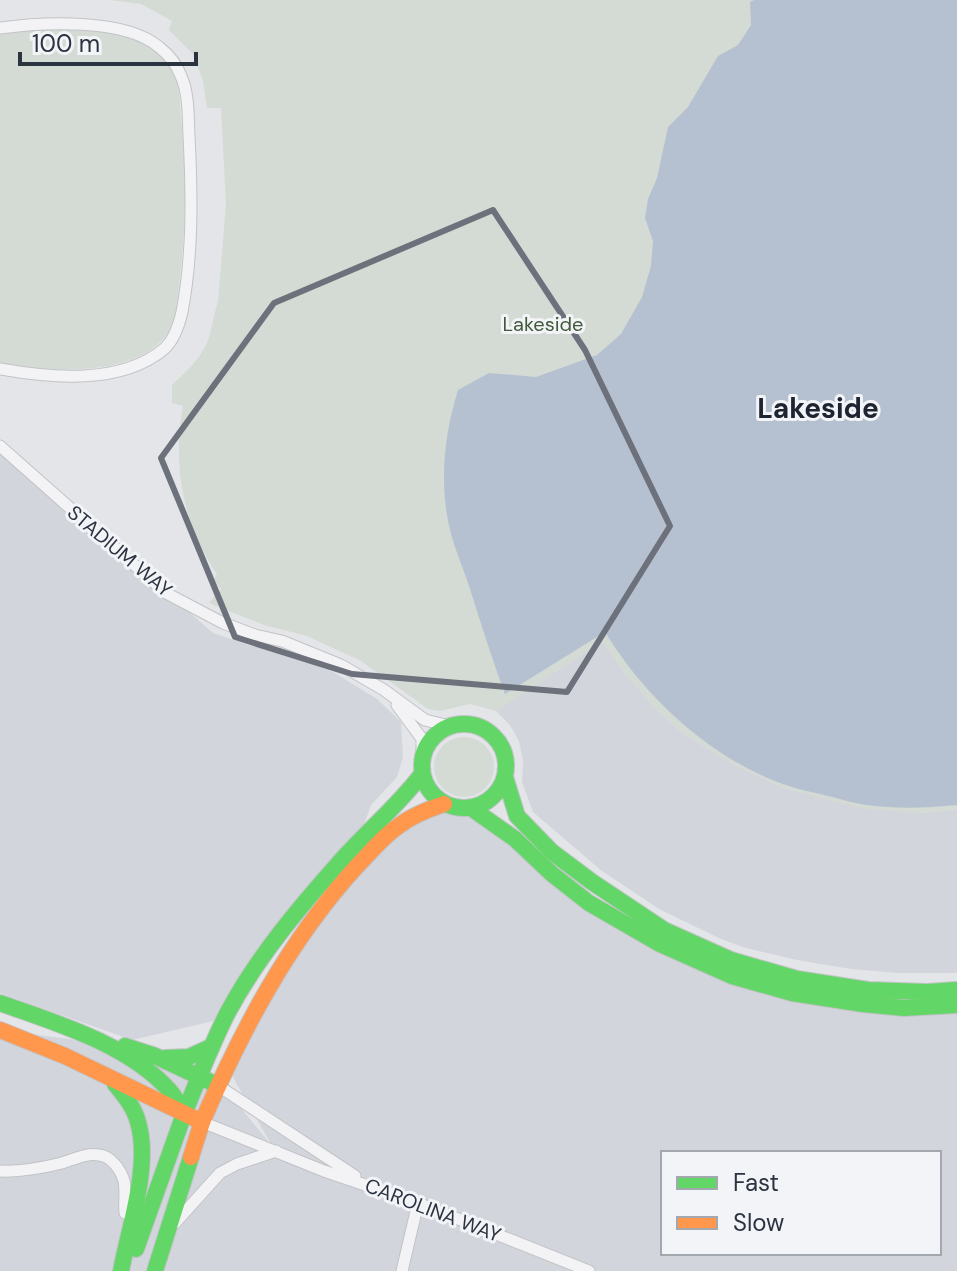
<svg xmlns="http://www.w3.org/2000/svg" width="957" height="1271" viewBox="0 0 957 1271" font-family="'DM Sans',sans-serif">
  <style>
    .built { fill: #d2d5db; fill-rule: evenodd }
    .green { fill: #d4dbd4 }
    .water { fill: #b5c1d0 }
    .lines { fill: none; stroke-linecap: round; stroke-linejoin: round }
    .street-casing { stroke: #c2c3c6; stroke-width: 13 }
    .fast-casing { stroke: #c2c3c6; stroke-width: 18 }
    .slow-casing { stroke: #c2c3c6; stroke-width: 18 }
    .street { stroke: #f3f3f5; stroke-width: 11 }
    .fast { stroke: #63d668; stroke-width: 16 }
    .slow { stroke: #ff974d; stroke-width: 16 }
    .marked { fill: none; stroke: #6c717b; stroke-width: 6; stroke-linejoin: round }
    .labels { text-anchor: middle; stroke-width: 6; stroke-linejoin: round; paint-order: stroke }
    .park-label { font-size: 20px; fill: #405a3b; stroke: #f2f4f7 }
    .street-label { font-size: 20px; fill: #2c3340; stroke: #f2f4f7 }
    .district-label { font-size: 28px; font-weight: bold; fill: #1e2431; stroke: #f2f4f7 }
  </style>
  <rect width="100%" height="100%" fill="#e3e5e8"/>
  <g class="built">
    <path d="M0 446 213 633 248 645 283 653 333 672 377 699 401 722 403 757 397 777 371 805 359 839 226 1018 132 1040 0 993Z"/>
    <path d="M602 641 625 673 655 708 681 732 734 765 787 789 923 813 957 809V973H899L851 969 797 960 746 948 721 939 659 909 602 871 533 812 522 782 523 761 519 741 510 725 496 711Z"/>
    <path d="M444 804 471 808 589 903 792 993 957 1005V1271H0V1030L198 1056 272 1146 226 1065 289 953 396 827ZM663 1153H939V1253H663Z"/>
  </g>
  <g class="green">
    <path d="M110 0H957V809L923 813 864 809 787 789 734 765 681 732 655 708 625 673 602 642 496 711 470 704 440 711 428 709 361 661 307 636 264 625 209 603 221 589 213 581 217 574C183 526 172 463 183 406L172 403V385C188 370 204 356 210 334 213 323 214 313 218 302L226 204 221 108H207L203 81 193 54 169 30 172 21 141 4Z"/>
    <path d="M40 30C74 30 132 28 158 52 166 60 173 71 177 83 180 94 180 107 181 119 187 171 186 224 180 276 178 290 178 305 174 319 171 328 166 337 158 344 121 377 46 371 0 364V34Z"/>
    <circle cx="464" cy="767" r="30"/>
  </g>
  <path class="water" d="M754 0H957V805C927 808 896 809 866 805 852 803 838 798 824 795 813 792 800 790 789 786 713 761 646 699 605 632L505 694C492 659 481 624 470 589 464 570 455 550 450 530 439 484 444 435 458 390L489 373 536 377 597 355 621 334 642 297 651 266 653 241 645 218 648 199 657 178 668 127 688 107 718 56 738 45 751 25 750 2Z"/>
  <g class="lines">
    <g class="street-casing">
      <g id="street">
        <path d="M0 28C43 22 125 18 159 47 168 54 177 65 181 76 189 94 188 116 189 136 192 194 193 254 182 312 179 325 174 340 164 349 121 385 51 378 0 369"/>
        <path d="M0 446 166 593 223 623 255 635 282 641 341 665 384 690 425 720 450 726"/>
        <path d="M397 705 422 739V760"/>
        <path d="M217 1085 355 1176"/>
        <path d="M202 1122 324 1171 418 1203 589 1271"/>
        <path d="M0 1171C21 1172 42 1168 62 1163 75 1159 86 1153 99 1155 111 1156 121 1170 124 1181 126 1191 124 1203 125 1213"/>
        <path d="M175 1223 220 1173 237 1164 276 1151"/>
        <path d="M402 1271 418 1203"/>
      </g>
    </g>
    <g class="fast-casing">
      <g id="fast">
        <circle cx="464" cy="766" r="42"/>
        <path d="M505 777 517 816 552 852 592 882 664 930 731 960 797 979 868 990 927 992 957 990"/>
        <path d="M471 808 515 839 552 874 589 903 660 944 732 976 792 993 863 1004 904 1008 957 1005"/>
        <path d="M0 1003C56 1023 128 1044 169 1090 176 1097 180 1107 185 1116"/>
        <path d="M125 1046 153 1055 217 1085"/>
        <path d="M165 1058 189 1057 211 1047"/>
        <path d="M115 1084C124 1095 134 1107 138 1122 151 1166 129 1227 121 1271"/>
        <path d="M184 1114C198 1080 211 1045 228 1012 257 958 297 910 338 864 365 833 397 807 422 774"/>
        <path d="M136 1249 184 1114"/>
        <path d="M155 1271 191 1157"/>
      </g>
    </g>
    <g class="slow-casing">
      <g id="slow">
        <path d="M0 1030 65 1056 202 1122 191 1157"/>
        <path d="M202 1122C242 1030 288 942 356 867 370 853 383 836 400 825 413 815 429 809 444 804"/>
      </g>
    </g>
    <use href="#street" class="street"/>
    <use href="#fast" class="fast"/>
    <use href="#slow" class="slow"/>
  </g>
  <path class="marked" d="M493 210 585 350 670 526 567 692 352 674 235 637 161 458 274 303Z"/>
  <g class="labels">
    <g class="park-label">
      <text x="543" y="331">Lakeside</text>
    </g>
    <g class="street-label">
      <text transform="translate(120 551) rotate(40)" y="7">STADIUM WAY</text>
      <text transform="translate(433 1210) rotate(21)" y="7">CAROLINA WAY</text>
    </g>
    <g class="district-label">
      <text x="818" y="418">Lakeside</text>
    </g>
  </g>
  <rect x="661" y="1151" width="280" height="104" fill="#f2f4f7" stroke="#a3a7ae" stroke-width="2"/>
  <rect x="677" y="1177" width="40" height="12" fill="#63d668" stroke="#a3a7ae" stroke-width="2"/>
  <text x="733" y="1191" font-size="24" fill="#2c3340">Fast</text>
  <rect x="677" y="1217" width="40" height="12" fill="#ff974d" stroke="#a3a7ae" stroke-width="2"/>
  <text x="733" y="1231" font-size="24" fill="#2c3340">Slow</text>
  <path d="M20 52v12h176v-12" fill="none" stroke="#2c3340" stroke-width="4"/>
  <text x="32" y="52" font-size="24" fill="#2c3340" stroke="#f2f4f7" stroke-width="6" paint-order="stroke">100 m</text>
</svg>
